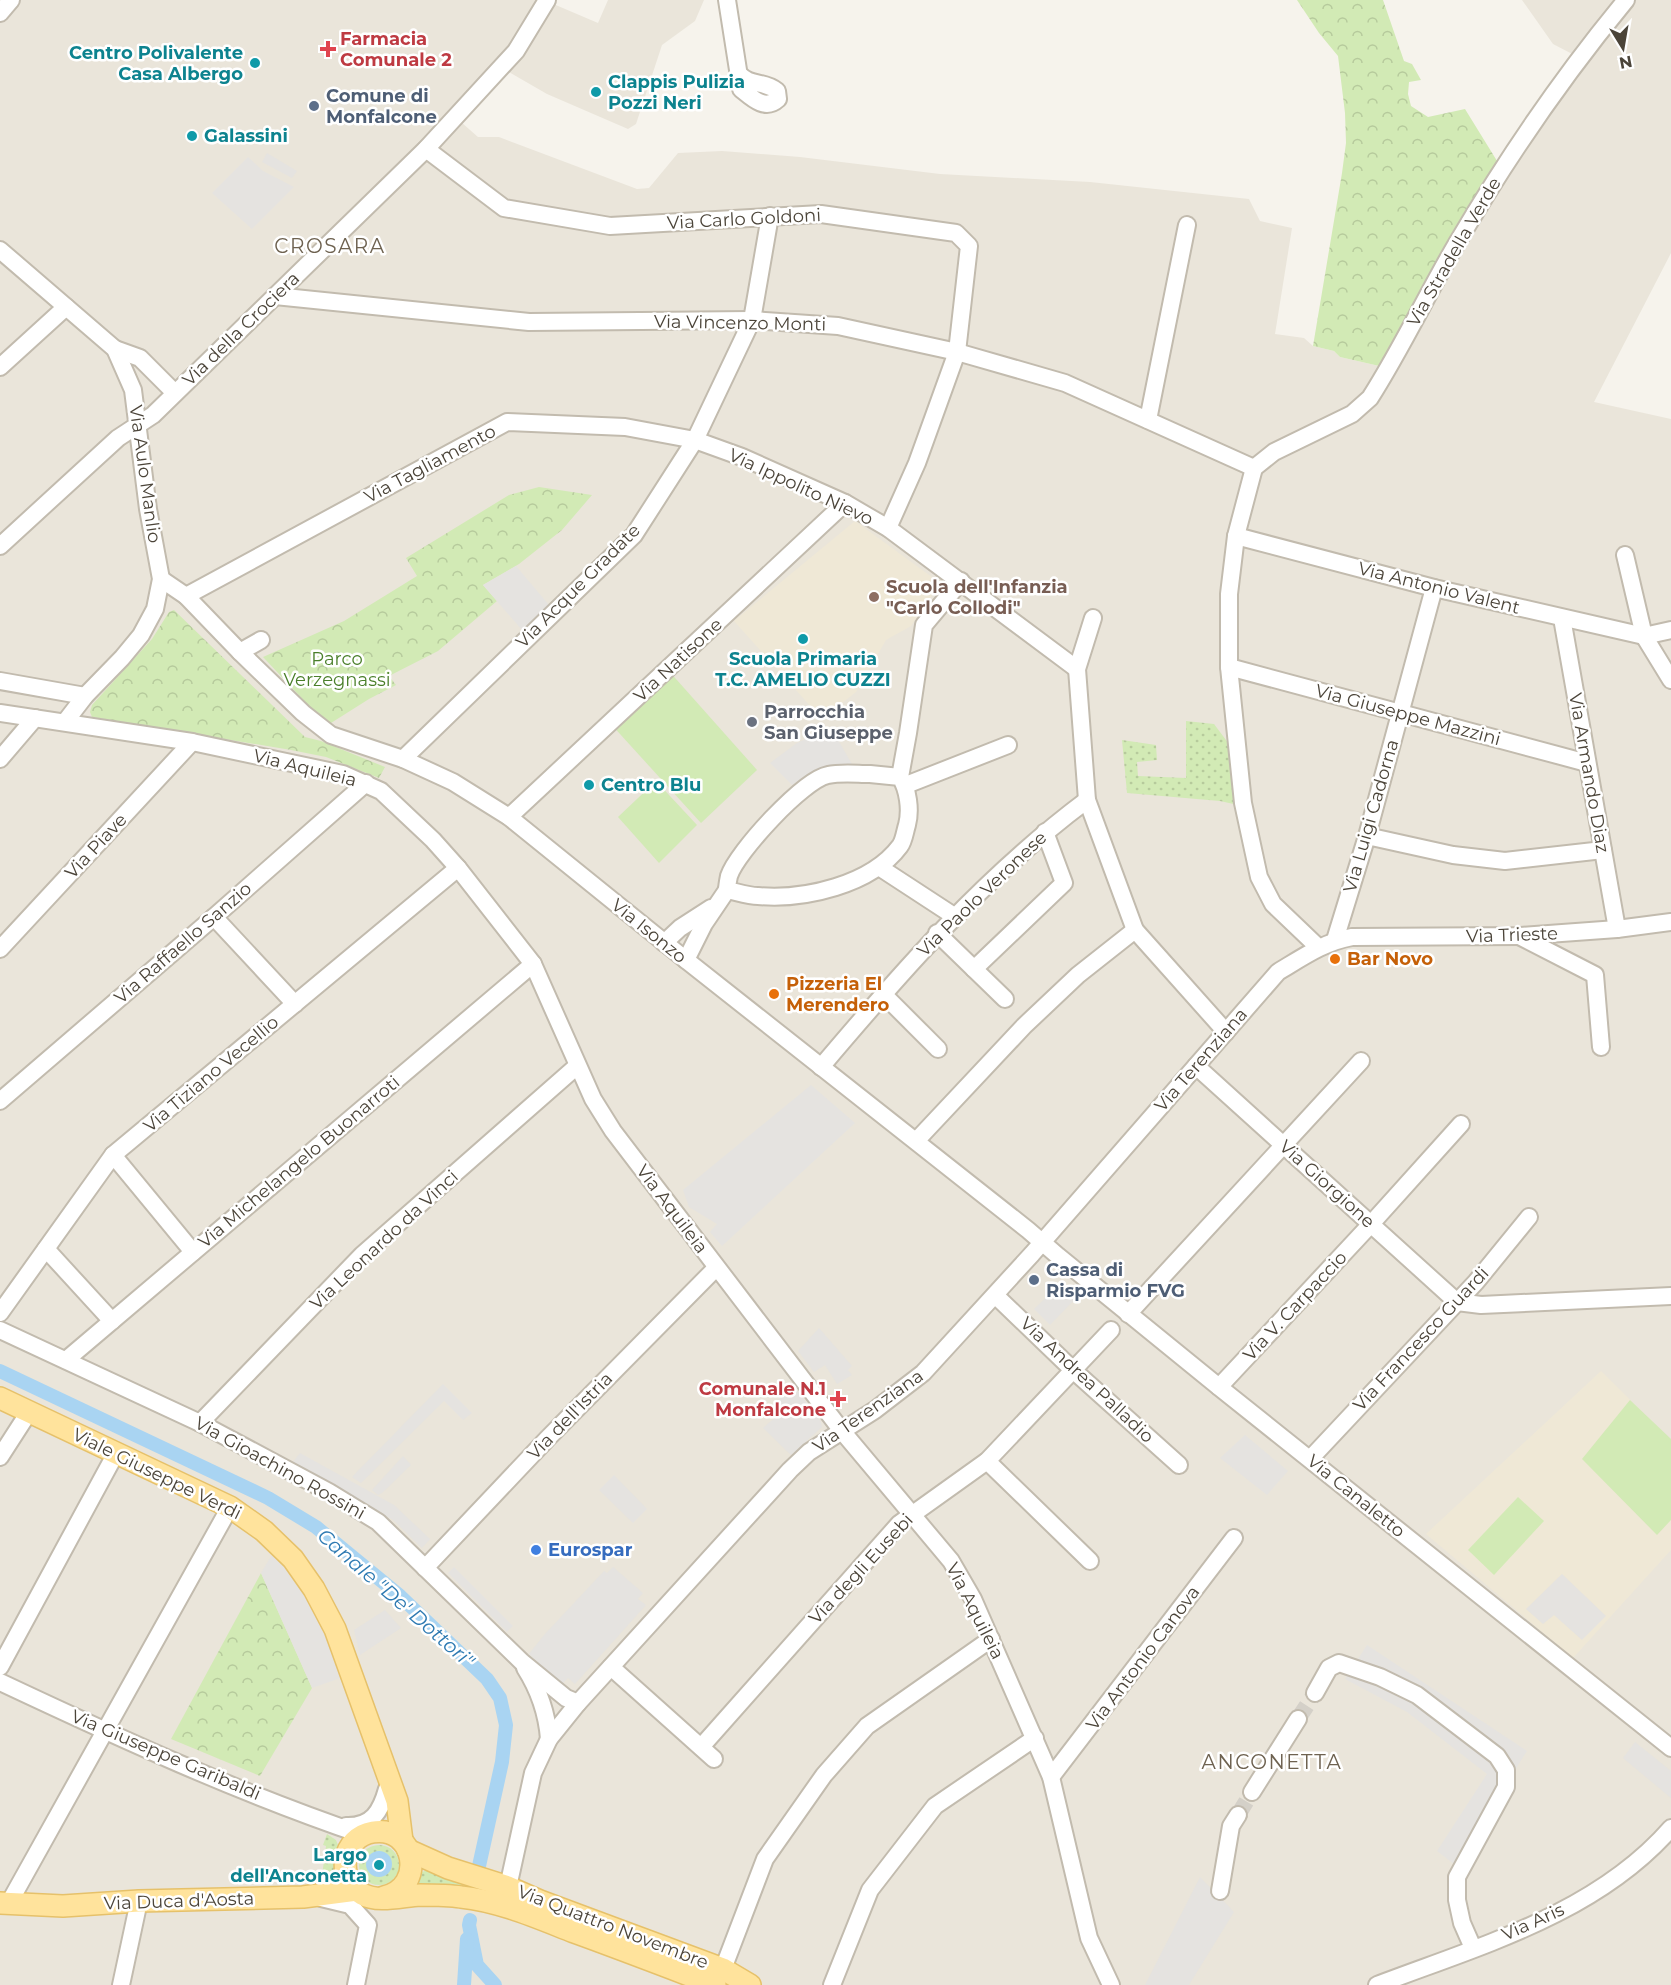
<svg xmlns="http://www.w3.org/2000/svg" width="1671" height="1985" viewBox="0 0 1671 1985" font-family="Montserrat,sans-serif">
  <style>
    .residential { fill: #eae5da }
    .education { fill: #efe8d6 }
    .grass { fill: url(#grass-dots) }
    .forest { fill: url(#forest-crowns) }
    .pitch { fill: #d2eab5 }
    .parking { fill: #e5e3e0 }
    .water { fill: #a9d4f2 }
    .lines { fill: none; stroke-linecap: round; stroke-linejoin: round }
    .canal { stroke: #a9d4f2; stroke-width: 14 }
    .minor-tunnel { stroke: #d4d0c8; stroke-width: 16; stroke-dasharray: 16 8; stroke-linecap: butt }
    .minor-casing { stroke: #c2bbae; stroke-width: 20 }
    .major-casing { stroke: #e6c16a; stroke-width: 24 }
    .minor { stroke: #fff; stroke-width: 16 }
    .major { stroke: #ffe39c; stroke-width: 21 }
    .health-dot { fill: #e0444e; stroke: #fff; stroke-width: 2 }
    .culture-dot { fill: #0f9aa8; stroke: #fff; stroke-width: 2 }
    .service-dot { fill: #5c6f8a; stroke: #fff; stroke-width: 2 }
    .education-dot { fill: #8d6e63; stroke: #fff; stroke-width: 2 }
    .worship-dot { fill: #6b7280; stroke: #fff; stroke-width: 2 }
    .food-dot { fill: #e8710a; stroke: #fff; stroke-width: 2 }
    .shop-dot { fill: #3f7fe0; stroke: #fff; stroke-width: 2 }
    .labels { text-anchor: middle; stroke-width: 5; stroke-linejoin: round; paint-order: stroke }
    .health-label { font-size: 18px; font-weight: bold; fill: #be3a42; stroke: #fff; text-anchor: start }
    .culture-label { font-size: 18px; font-weight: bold; fill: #0d838f; stroke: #fff; text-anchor: start }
    .service-label { font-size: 18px; font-weight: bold; fill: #4e5e75; stroke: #fff; text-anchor: start }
    .street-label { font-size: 18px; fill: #4b4439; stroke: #fff }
    .education-label { font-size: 18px; font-weight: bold; fill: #785e54; stroke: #fff; text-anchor: start }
    .park-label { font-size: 18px; fill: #4a7f2a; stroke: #fff }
    .worship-label { font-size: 18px; font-weight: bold; fill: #5b616d; stroke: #fff; text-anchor: start }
    .food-label { font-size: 18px; font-weight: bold; fill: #c56008; stroke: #fff; text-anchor: start }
    .shop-label { font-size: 18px; font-weight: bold; fill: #366cbe; stroke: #fff; text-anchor: start }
    .neighbourhood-label { font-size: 20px; letter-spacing: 1.5px; fill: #6e6250; stroke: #fff }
    .water-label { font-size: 20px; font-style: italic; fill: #2e7ab2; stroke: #fff }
  </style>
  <defs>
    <pattern id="grass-dots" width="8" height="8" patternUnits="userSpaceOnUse" patternTransform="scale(1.5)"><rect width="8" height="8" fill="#d2eab5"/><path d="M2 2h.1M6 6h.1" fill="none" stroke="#b6ca9c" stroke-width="1.8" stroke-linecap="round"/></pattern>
    <pattern id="forest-crowns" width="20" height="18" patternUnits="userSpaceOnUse" patternTransform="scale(1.5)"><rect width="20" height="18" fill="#d2eab5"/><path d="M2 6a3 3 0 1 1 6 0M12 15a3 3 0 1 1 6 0" fill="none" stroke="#b6ca9c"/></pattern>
  </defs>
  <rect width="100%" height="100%" fill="#f6f3ec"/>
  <path class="residential" d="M0 0H544L598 23 608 0H704L695 21 662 45 636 124 628 129 547 94 497 65 453 115 478 137H499L637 189 649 188 678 153 722 151 800 157 940 174 1090 182 1249 199 1260 221 1292 228 1275 334 1304 338 1313 346 1334 351 1340 357 1388 368 1580 58 1553 44 1522 0H1671V253L1594 402 1671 419V1985H0Z"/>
  <g class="education">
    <path d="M855 521 940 583 911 626 886 640 856 692 822 719 734 621Z"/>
    <path d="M1601 1371 1671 1440V1550L1573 1658 1426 1534Z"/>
  </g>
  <g class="grass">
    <path d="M1186 721 1214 724 1229 744 1238 805 1220 801 1127 793 1122 740 1156 745 1157 760 1137 762 1138 776 1186 778Z"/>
    <path d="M327 1834 336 1840 338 1845V1882L316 1888V1884L321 1883 326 1846 323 1845Z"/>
    <circle cx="379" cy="1865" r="20"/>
    <path d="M427 1870 440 1876 472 1886 418 1885 422 1872Z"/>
  </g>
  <g class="forest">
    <path d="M1297 0H1383L1404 61 1412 64 1421 80 1409 82 1408 94 1411 106 1428 117 1465 109 1502 169 1388 368 1340 357 1334 351 1313 346 1342 173 1346 143 1345 113 1338 56 1319 33Z"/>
    <path d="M539 487 592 495 562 530 519 564 483 585 497 601 438 651 389 676 396 685 369 699 331 723 309 706 263 657 344 621 417 576 406 558 509 495Z"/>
    <path d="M174 610 305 737 321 741 385 767 379 778 326 757 291 750 92 717 90 712 92 705 152 639 169 612Z"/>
    <path d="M261 1573 312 1688 260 1776 171 1739Z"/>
  </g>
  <g class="pitch">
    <path d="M668 670 757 770 701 823 610 723Z"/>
    <path d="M656 781 697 825 659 863 618 817Z"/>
    <path d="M1630 1400 1671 1439V1520L1657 1535 1582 1459Z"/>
    <path d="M1518 1497 1544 1521 1494 1575 1468 1550Z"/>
  </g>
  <g class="parking">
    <path d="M267 153 297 171 292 178 262 162Z"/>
    <path d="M248 157 263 171 294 187 252 229 212 193Z"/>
    <path d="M516 566 549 605 522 630 483 585Z"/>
    <path d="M833 731 853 766 833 767 806 775 792 785 770 763 797 743 812 736Z"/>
    <path d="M811 1085 855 1123 722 1246 710 1232 717 1224 689 1207 683 1190Z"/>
    <path d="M1060 1284 1075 1299 1050 1325 1034 1309Z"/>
    <path d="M819 1328 852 1366 848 1370 852 1375 837 1384 825 1365 814 1372 798 1351Z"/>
    <path d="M443 1384 472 1413 463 1420 444 1401 361 1483 352 1477Z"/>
    <path d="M794 1386 821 1422 822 1427 791 1455 763 1428 778 1415 772 1405Z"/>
    <path d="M1245 1435 1288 1471 1267 1495 1220 1458Z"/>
    <path d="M300 1453 394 1505 430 1539 422 1548 393 1520 293 1462Z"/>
    <path d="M403 1456 411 1465 382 1493 378 1495 372 1490Z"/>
    <path d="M614 1475 647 1509 633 1523 599 1490Z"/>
    <path d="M273 1553 310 1597 346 1676 312 1688 261 1573Z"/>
    <path d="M454 1567 513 1626 507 1632 448 1573Z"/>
    <path d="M613 1567 643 1593 638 1599 646 1605 575 1684 568 1678 561 1685 529 1654 544 1635 604 1571 607 1573Z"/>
    <path d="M1562 1574 1606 1616 1582 1640 1554 1615 1543 1624 1526 1609Z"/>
    <path d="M385 1610 401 1628 360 1655 354 1630Z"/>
    <path d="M1367 1645 1527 1751 1455 1865 1437 1851 1487 1774 1407 1712 1345 1679Z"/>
    <path d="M1635 1742 1671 1771V1798L1623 1758Z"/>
    <path d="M1200 1877 1234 1912 1189 1985H1145Z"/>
  </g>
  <circle class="water" cx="379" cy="1864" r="13"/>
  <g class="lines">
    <g class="canal">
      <path d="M0 1371 268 1498 316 1527 400 1596 487 1679 500 1698 506 1725 502 1762 479 1866"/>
      <path d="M470 1920 469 1925 477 1965 495 1985"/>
      <path d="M464 1985 467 1939"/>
    </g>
    <g class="minor-tunnel">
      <path d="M1298 1719 1315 1693"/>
      <path d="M1238 1815 1252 1792"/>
    </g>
    <g class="minor-casing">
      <g id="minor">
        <path d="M727 0 741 89C752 98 765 111 778 99L777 91C763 80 751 87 739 74"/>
        <path d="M0 13 11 0"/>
        <path d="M426 149 504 208 610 226 821 214 956 233 969 246 957 352 917 463 888 528"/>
        <path d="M0 250 115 349 133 390 148 509 161 579 155 609 141 635 122 658 85 696 65 722"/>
        <path d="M275 296 529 322 752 320 838 326 957 352 1065 383 1254 468"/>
        <path d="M115 349 140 358 175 393"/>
        <path d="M0 367 66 307"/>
        <path d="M1148 420 1187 225"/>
        <path d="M1254 468 1274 452 1352 414 1370 398C1402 348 1427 294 1457 243 1507 158 1563 76 1626 0"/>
        <path d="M1254 468 1236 536 1229 594V667L1243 803 1259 877 1273 904 1318 947"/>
        <path d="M1236 536 1434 588 1644 636 1671 630"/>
        <path d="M0 546 118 438 153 415 426 149 516 51 547 0"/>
        <path d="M1625 555 1644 636 1671 680"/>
        <path d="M161 579 186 596 240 652 303 713 331 735 403 759 453 782 509 817 686 960 1028 1230 1058 1256 1219 1387 1671 1748"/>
        <path d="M186 596 507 422 625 427 695 440 742 457 845 503 888 528 1077 669"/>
        <path d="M1093 618 1077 669 1087 800 1135 930 1226 1032"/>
        <path d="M1562 618 1617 929"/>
        <path d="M240 652 261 640"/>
        <path d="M1229 667 1587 763"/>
        <path d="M0 681 85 696"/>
        <path d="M0 713 192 742 343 774 381 791 433 840 458 868 533 964 593 1099 613 1131 842 1431 951 1561 973 1599 1051 1777 1089 1938 1111 1985"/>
        <path d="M0 759 35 718"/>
        <path d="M403 759 634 535 695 440 752 320 770 216"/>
        <path d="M870 774 900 777C908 789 911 810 907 825 905 831 904 841 900 846 871 885 804 900 758 896 748 896 737 892 727 890 727 886 728 881 729 876 737 852 803 780 828 775 841 772 857 774 870 774Z"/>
        <path d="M900 777 908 733 924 625 961 581"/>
        <path d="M906 785 1008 745"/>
        <path d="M509 817 845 503"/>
        <path d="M1367 836 1453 855 1505 861 1603 850"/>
        <path d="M879 867 954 916"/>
        <path d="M214 917 295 1004"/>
        <path d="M937 933 1005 999"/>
        <path d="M1521 937 1595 975 1601 1047"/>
        <path d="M1335 940 1367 836 1434 588"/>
        <path d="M664 943 680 928 711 908"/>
        <path d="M0 949 192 742"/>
        <path d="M686 960 704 924 727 890"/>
        <path d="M974 969 1064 883 1045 832"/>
        <path d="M883 994 938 1049"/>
        <path d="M1196 1066 1457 1302 1481 1305 1671 1296"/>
        <path d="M821 1067C903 970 984 877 1087 800"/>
        <path d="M0 1101 214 917 366 783"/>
        <path d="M916 1141 1024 1026 1078 975 1135 930"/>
        <path d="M113 1155 193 1252"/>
        <path d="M46 1249 112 1321"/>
        <path d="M995 1295 1073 1370 1179 1465"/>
        <path d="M0 1313 113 1155 458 868"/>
        <path d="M1128 1314 1361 1061"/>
        <path d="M0 1330 200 1423 329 1492 378 1522 522 1662 566 1698 578 1703"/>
        <path d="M66 1360 533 964"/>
        <path d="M1219 1387 1371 1224 1461 1124"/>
        <path d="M200 1423 362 1255 577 1066"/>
        <path d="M0 1457 29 1412"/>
        <path d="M1310 1459 1476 1282 1529 1217"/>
        <path d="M987 1461 1090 1561"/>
        <path d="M425 1568 547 1439 716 1268"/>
        <path d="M0 1667 116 1453"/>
        <path d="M611 1667 714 1759"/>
        <path d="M525 1668C539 1690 547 1713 549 1739"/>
        <path d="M0 1682C119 1738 239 1793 363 1835"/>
        <path d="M1315 1693 1329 1668 1339 1663 1380 1677 1417 1695 1497 1756 1506 1770V1787L1457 1877V1900L1462 1923 1473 1948"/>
        <path d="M701 1747 899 1524 987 1461 1111 1330"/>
        <path d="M1051 1777 1234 1538"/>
        <path d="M1252 1792 1298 1719"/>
        <path d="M346 1826C372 1827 381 1811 387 1789"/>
        <path d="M1220 1891 1231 1826 1238 1815"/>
        <path d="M501 1892 508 1887 533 1773 549 1739 578 1703 790 1470 809 1452 875 1410 923 1373 1032 1254 1278 972C1303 957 1324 942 1352 937L1521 936 1617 929 1671 922"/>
        <path d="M321 1898 350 1905 368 1925 356 1985"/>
        <path d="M9 1903 230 1507"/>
        <path d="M723 1969 765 1859 824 1775 867 1726 991 1639"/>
        <path d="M121 1985 139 1901"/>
        <path d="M832 1985 870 1890 935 1806 1035 1738"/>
        <path d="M1377 1985C1479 1946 1596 1914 1671 1828"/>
      </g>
    </g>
    <g class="major-casing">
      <g id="major">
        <path d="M0 1398 230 1507 264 1531 293 1559 314 1589 335 1629 397 1801 402 1841"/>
        <path d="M408 1850 448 1868 508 1887 540 1901 723 1969 750 1985"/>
        <path d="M384 1897C427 1887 415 1825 373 1832 342 1837 335 1878 362 1894 378 1903 402 1896 420 1895 434 1895 448 1895 461 1897 500 1901 538 1918 574 1932 621 1949 668 1967 715 1985"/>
        <path d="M0 1903 63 1906 139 1901 303 1897 357 1890"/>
      </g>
    </g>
    <use href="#minor" class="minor"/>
    <use href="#major" class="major"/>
  </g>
  <g class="health-dot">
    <path d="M325 40h6v6h6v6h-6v6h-6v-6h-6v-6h6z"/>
    <path d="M835 1390h6v6h6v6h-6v6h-6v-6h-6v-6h6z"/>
  </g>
  <g class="culture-dot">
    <circle cx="255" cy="63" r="6"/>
    <circle cx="596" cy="92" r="6"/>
    <circle cx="192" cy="136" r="6"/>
    <circle cx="803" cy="639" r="6"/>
    <circle cx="589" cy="785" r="6"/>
    <circle cx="379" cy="1865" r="6"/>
  </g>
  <g class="service-dot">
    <circle cx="314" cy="106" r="6"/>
    <circle cx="1034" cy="1280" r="6"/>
  </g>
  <circle class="education-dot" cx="874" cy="597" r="6"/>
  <circle class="worship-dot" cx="752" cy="722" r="6"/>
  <g class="food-dot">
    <circle cx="1335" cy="959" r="6"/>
    <circle cx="774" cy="994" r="6"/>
  </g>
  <circle class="shop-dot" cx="536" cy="1550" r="6"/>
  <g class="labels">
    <g class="health-label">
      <text x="340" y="45">Farmacia<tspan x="340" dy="21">Comunale 2</tspan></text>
      <text x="826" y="1395" text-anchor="end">Comunale N.1<tspan x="826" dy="21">Monfalcone</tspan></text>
    </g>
    <g class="culture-label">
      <text x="243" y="59" text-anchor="end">Centro Polivalente<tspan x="243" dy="21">Casa Albergo</tspan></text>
      <text x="608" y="88">Clappis Pulizia<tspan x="608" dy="21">Pozzi Neri</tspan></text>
      <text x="204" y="142">Galassini</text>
      <text x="803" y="665" text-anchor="middle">Scuola Primaria<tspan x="803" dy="21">T.C. AMELIO CUZZI</tspan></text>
      <text x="601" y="791">Centro Blu</text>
      <text x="367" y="1861" text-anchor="end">Largo<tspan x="367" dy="21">dell'Anconetta</tspan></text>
    </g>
    <g class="service-label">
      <text x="326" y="102">Comune di<tspan x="326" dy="21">Monfalcone</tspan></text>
      <text x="1046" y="1276">Cassa di<tspan x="1046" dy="21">Risparmio FVG</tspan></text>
    </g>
    <g class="street-label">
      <text transform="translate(744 219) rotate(-3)" y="6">Via Carlo Goldoni</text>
      <text transform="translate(1454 252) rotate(-60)" y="6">Via Stradella Verde</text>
      <text transform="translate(740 323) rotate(1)" y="6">Via Vincenzo Monti</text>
      <text transform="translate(241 329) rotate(-44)" y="6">Via della Crociera</text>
      <text transform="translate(430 464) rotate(-28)" y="6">Via Tagliamento</text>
      <text transform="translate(145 474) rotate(82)" y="6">Via Aulo Manlio</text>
      <text transform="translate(801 487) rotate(25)" y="6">Via Ippolito Nievo</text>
      <text transform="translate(578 586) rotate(-45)" y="6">Via Acque Gradate</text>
      <text transform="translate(1439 588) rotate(14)" y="6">Via Antonio Valent</text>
      <text transform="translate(678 660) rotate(-43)" y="6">Via Natisone</text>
      <text transform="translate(1408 715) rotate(15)" y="6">Via Giuseppe Mazzini</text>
      <text transform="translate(305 768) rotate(14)" y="6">Via Aquileia</text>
      <text transform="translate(1589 773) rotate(80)" y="6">Via Armando Diaz</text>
      <text transform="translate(1371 816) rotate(-74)" y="6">Via Luigi Cadorna</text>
      <text transform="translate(96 846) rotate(-47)" y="6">Via Piave</text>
      <text transform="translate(982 894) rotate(-44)" y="6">Via Paolo Veronese</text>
      <text transform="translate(649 931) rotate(39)" y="6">Via Isonzo</text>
      <text transform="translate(1512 935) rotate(-2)" y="6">Via Trieste</text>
      <text transform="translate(183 943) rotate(-41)" y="6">Via Raffaello Sanzio</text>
      <text transform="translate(1201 1060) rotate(-49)" y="6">Via Terenziana</text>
      <text transform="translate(211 1074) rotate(-40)" y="6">Via Tiziano Vecellio</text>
      <text transform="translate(299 1162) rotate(-40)" y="6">Via Michelangelo Buonarroti</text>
      <text transform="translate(1327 1184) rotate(42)" y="6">Via Giorgione</text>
      <text transform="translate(672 1209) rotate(53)" y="6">Via Aquileia</text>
      <text transform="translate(384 1240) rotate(-43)" y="6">Via Leonardo da Vinci</text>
      <text transform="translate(1295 1306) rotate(-47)" y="6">Via V. Carpaccio</text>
      <text transform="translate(1421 1339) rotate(-47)" y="6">Via Francesco Guardi</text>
      <text transform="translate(1087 1380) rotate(43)" y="6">Via Andrea Palladio</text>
      <text transform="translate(868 1411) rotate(-35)" y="6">Via Terenziana</text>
      <text transform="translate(570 1416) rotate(-46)" y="6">Via dell'Istria</text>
      <text transform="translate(280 1468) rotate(29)" y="6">Via Gioachino Rossini</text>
      <text transform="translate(157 1474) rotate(26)" y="6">Viale Giuseppe Verdi</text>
      <text transform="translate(1356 1496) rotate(39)" y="6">Via Canaletto</text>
      <text transform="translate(861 1569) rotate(-47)" y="6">Via degli Eusebi</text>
      <text transform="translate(975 1611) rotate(63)" y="6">Via Aquileia</text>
      <text transform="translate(1143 1658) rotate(-53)" y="6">Via Antonio Canova</text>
      <text transform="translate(166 1755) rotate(23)" y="6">Via Giuseppe Garibaldi</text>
      <text transform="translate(179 1901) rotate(-2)" y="6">Via Duca d'Aosta</text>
      <text transform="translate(1533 1922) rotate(-24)" y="6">Via Aris</text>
      <text transform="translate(613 1927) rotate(21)" y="6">Via Quattro Novembre</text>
    </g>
    <g class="education-label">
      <text x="886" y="593">Scuola dell'Infanzia<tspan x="886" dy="21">"Carlo Collodi"</tspan></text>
    </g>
    <g class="park-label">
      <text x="337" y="665">Parco<tspan x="337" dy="21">Verzegnassi</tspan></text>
    </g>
    <g class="worship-label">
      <text x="764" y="718">Parrocchia<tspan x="764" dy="21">San Giuseppe</tspan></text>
    </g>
    <g class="food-label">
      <text x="1347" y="965">Bar Novo</text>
      <text x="786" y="990">Pizzeria El<tspan x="786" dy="21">Merendero</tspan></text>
    </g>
    <g class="shop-label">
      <text x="548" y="1556">Eurospar</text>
    </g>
    <g class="neighbourhood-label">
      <text x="330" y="253">CROSARA</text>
      <text x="1272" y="1769">ANCONETTA</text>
    </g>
    <g class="water-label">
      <text transform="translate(396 1598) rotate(41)" y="7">Canale "De' Dottori"</text>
    </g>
  </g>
  <g transform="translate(1623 48) rotate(169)" stroke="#ffffff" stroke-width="4.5" paint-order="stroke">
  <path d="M0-4.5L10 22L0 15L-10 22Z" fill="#4b4439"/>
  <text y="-9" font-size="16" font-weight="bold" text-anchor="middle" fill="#4b4439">N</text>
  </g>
</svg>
